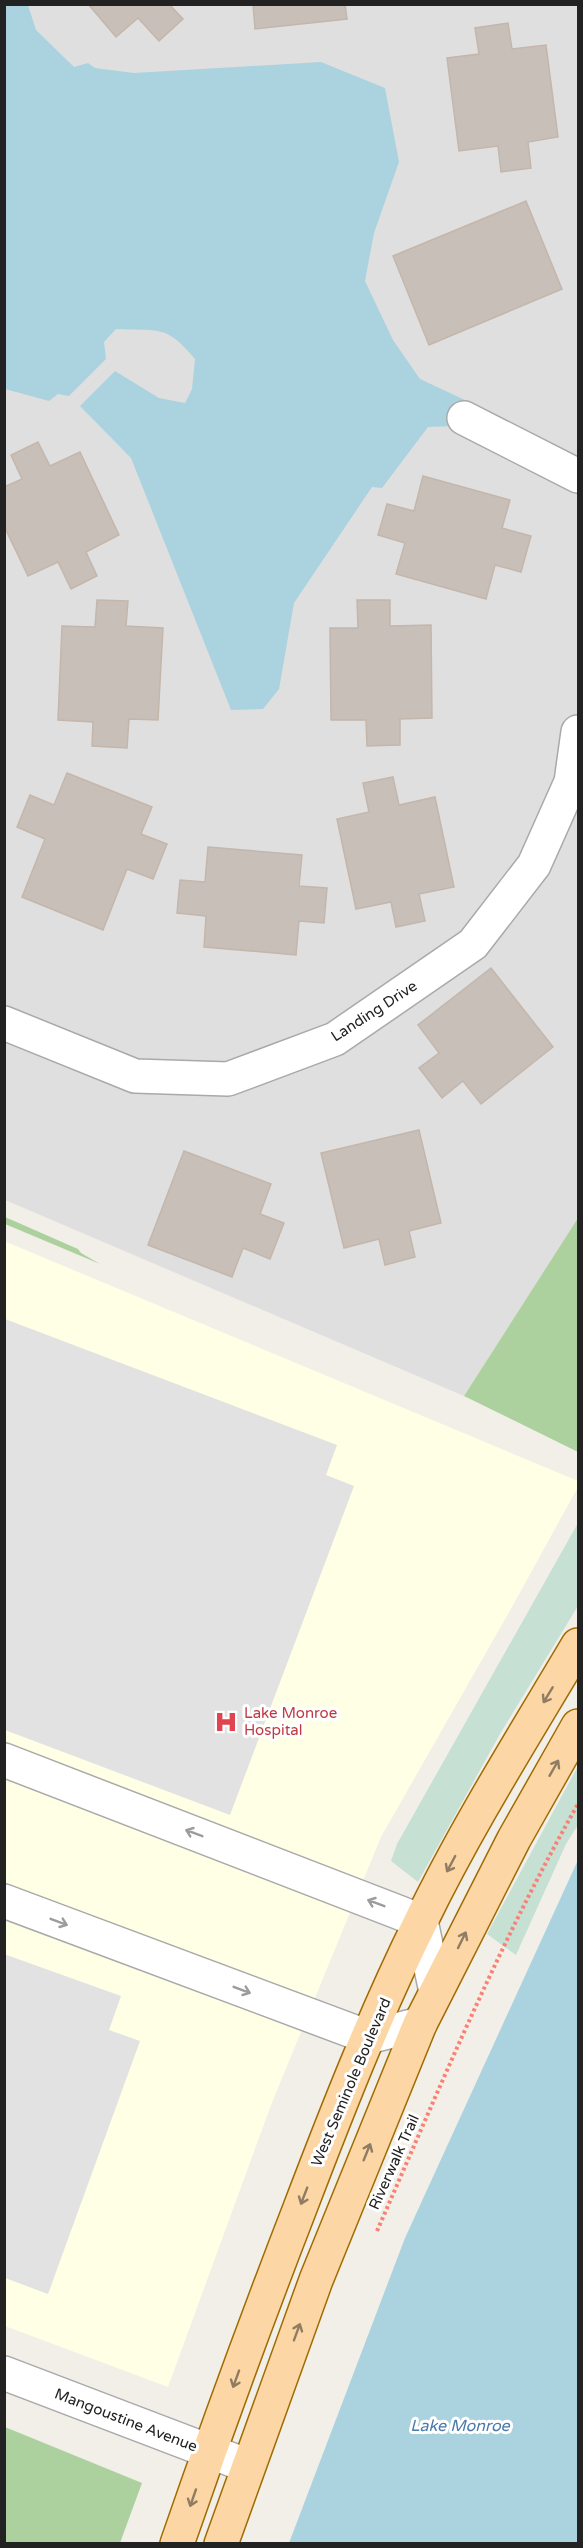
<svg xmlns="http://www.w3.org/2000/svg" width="583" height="2548" viewBox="0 0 583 2548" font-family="'Varela Round',sans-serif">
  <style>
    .residential { fill: #e0dfdf }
    .education { fill: #ffffe5 }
    .forest { fill: #add19e }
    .wetland { fill: #c6e0d4 }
    .parking { fill: #e2e2e2 }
    .water { fill: #aad3df }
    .building { fill: #c7bfb8; stroke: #c4b6ab; stroke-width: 1.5 }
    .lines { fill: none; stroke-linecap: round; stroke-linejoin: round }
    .minor-casing { stroke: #a9a9a9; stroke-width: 36 }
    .major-casing { stroke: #a06b00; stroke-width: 36 }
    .path { stroke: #fa8072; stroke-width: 4; stroke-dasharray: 3 3; stroke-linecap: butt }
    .minor { stroke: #fff; stroke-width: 33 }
    .major { stroke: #fcd6a4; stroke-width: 33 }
    .oneway { stroke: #8f7c63 }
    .oneway2 { stroke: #9c9c9c }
    .labels { text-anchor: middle; stroke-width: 6; stroke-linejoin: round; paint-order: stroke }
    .street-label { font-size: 15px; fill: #222; stroke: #fff }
    .health-label { font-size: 15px; fill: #be3a42; stroke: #fff; text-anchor: start }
    .water-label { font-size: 16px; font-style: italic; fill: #4a7aab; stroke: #fff }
  </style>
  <rect width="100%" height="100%" fill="#f2efe9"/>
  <path class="residential" d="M4 5H578V1218L464 1396 5 1200Z"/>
  <path class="education" d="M4 1241 578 1481V1487L512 1607 381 1837 271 2105 168 2387 5 2326Z"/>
  <g class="forest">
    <path d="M5 1217 78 1249 81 1253 100 1264 5 1224Z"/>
    <path d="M578 1218V1452L464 1396Z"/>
    <path d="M5 2427 142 2483 120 2543H5Z"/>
  </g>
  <g class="wetland">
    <path d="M578 1523V1606L500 1734 418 1882 391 1861 397 1844Z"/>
    <path d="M578 1766V1825L566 1844 516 1955 487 1934Z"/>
  </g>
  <g class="parking">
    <path d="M5 1319 337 1445 326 1475 354 1486 230 1815 5 1730Z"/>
    <path d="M4 1954 121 1996 109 2030 140 2041 48 2294 5 2278Z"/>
  </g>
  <g class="water">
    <path d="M4 5H28L36 30 74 67 88 63 95 68 134 73 321 62 385 88 399 162 374 233 365 281 393 340 420 379 465 400 455 426 428 427 382 488 372 487 294 603 279 689 263 709 231 710 131 458 80 406 115 371 159 398 185 403 192 389 195 359C165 323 159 332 116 329L104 342 106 359 69 396 58 394 49 401 5 389Z"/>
    <path d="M578 1860V2543H289L405 2238Z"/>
  </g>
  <g class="building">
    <path d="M88 4H169L183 19 159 41 138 18 116 37Z"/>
    <path d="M253 4H345L347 19 255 29Z"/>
    <path d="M508 23 512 49 546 45 558 137 528 142 531 168 501 172 498 146 459 151 447 58 479 54 475 28Z"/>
    <path d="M526 201 562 289 429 345 393 256Z"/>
    <path d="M38 442 50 466 80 452 119 535 86 552 97 576 71 589 58 562 28 576 4 526V487L22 479 11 455Z"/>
    <path d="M423 476 510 500 502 528 531 536 521 572 495 565 486 599 396 574 405 543 378 535 387 504 414 511Z"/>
    <path d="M97 600 128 601 126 626 163 628 158 720 129 719 127 748 92 746 93 722 58 720 62 626 95 627Z"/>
    <path d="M357 600H390V626L431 625 432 718 400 719V745L367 746 366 720H331L330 628H358Z"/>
    <path d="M67 773 152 807 141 834 167 844 153 879 127 869 103 930 22 897 45 839 17 827 30 795 54 805Z"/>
    <path d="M393 777 399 805 435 797 454 887 419 894 425 921 396 927 391 902 356 909 337 819 369 812 363 783Z"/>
    <path d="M208 847 302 855 299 886 327 888 324 923 299 921 296 955 204 947 206 916 177 913 180 880 205 882Z"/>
    <path d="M491 968 553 1047 481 1104 463 1081 442 1098 419 1068 439 1053 418 1025Z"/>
    <path d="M419 1130 441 1223 409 1231 415 1257 385 1265 379 1239 344 1248 321 1153Z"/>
    <path d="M184 1151 271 1184 260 1214 284 1223 270 1259 243 1248 232 1277 148 1245Z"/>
  </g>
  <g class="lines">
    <g class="minor-casing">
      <g id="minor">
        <path d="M464 418 578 476"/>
        <path d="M4 1023 135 1076 228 1079 335 1039 473 944 534 865 571 782 578 732"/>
        <path d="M4 1760 421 1921 436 1992"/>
        <path d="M4 1901 368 2037 420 2024"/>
        <path d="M4 2373 248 2466"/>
      </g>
    </g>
    <g class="major-casing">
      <g id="major">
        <path d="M177 2544C216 2431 257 2319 300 2208 337 2111 375 2014 421 1921 467 1826 524 1736 578 1645"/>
        <path d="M221 2544 316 2280 420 2024 514 1839 578 1726"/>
      </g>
    </g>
    <path class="path" d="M377 2231C440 2087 500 1941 578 1804"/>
    <use href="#minor" class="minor"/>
    <use href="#major" class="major"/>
  </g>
  <defs><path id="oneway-shaft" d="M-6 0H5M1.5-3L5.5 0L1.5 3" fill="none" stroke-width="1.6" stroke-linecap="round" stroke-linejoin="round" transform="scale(1.5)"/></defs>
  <g class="oneway">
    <use href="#oneway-shaft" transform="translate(548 1695) rotate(121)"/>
    <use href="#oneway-shaft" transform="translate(554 1768) rotate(-60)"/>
    <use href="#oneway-shaft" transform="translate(451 1864) rotate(118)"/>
    <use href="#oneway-shaft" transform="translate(462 1940) rotate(-64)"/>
    <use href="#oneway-shaft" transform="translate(367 2152) rotate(-68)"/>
    <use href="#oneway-shaft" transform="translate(304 2196) rotate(111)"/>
    <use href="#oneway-shaft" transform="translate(297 2332) rotate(-70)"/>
    <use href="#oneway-shaft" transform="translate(236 2379) rotate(110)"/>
    <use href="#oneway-shaft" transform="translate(193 2498) rotate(109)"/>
  </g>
  <g class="oneway2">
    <use href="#oneway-shaft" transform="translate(194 1833) rotate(-159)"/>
    <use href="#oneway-shaft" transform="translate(376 1903) rotate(-159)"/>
    <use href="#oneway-shaft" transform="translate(59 1922) rotate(21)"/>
    <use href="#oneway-shaft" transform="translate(242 1990) rotate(21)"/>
  </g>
  <defs>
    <g id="hospital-bare" transform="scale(1.8)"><path d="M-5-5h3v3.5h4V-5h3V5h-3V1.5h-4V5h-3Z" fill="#e0444e" stroke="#fff" stroke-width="2.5" paint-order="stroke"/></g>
  </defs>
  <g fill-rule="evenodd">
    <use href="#hospital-bare" x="226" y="1722"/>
  </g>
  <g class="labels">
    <g class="street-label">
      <text transform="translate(374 1011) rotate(-33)" y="5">Landing Drive</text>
      <text transform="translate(351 2082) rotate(-67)" y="5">West Seminole Boulevard</text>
      <text transform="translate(394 2162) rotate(-66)" y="5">Riverwalk Trail</text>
      <text transform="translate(126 2420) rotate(21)" y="5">Mangoustine Avenue</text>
    </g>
    <g class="health-label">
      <text x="244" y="1718">Lake Monroe<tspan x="244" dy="17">Hospital</tspan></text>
    </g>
    <g class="water-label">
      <text x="460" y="2431">Lake Monroe</text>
    </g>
  </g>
  <rect width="583" height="2548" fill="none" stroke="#222222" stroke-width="12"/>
</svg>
